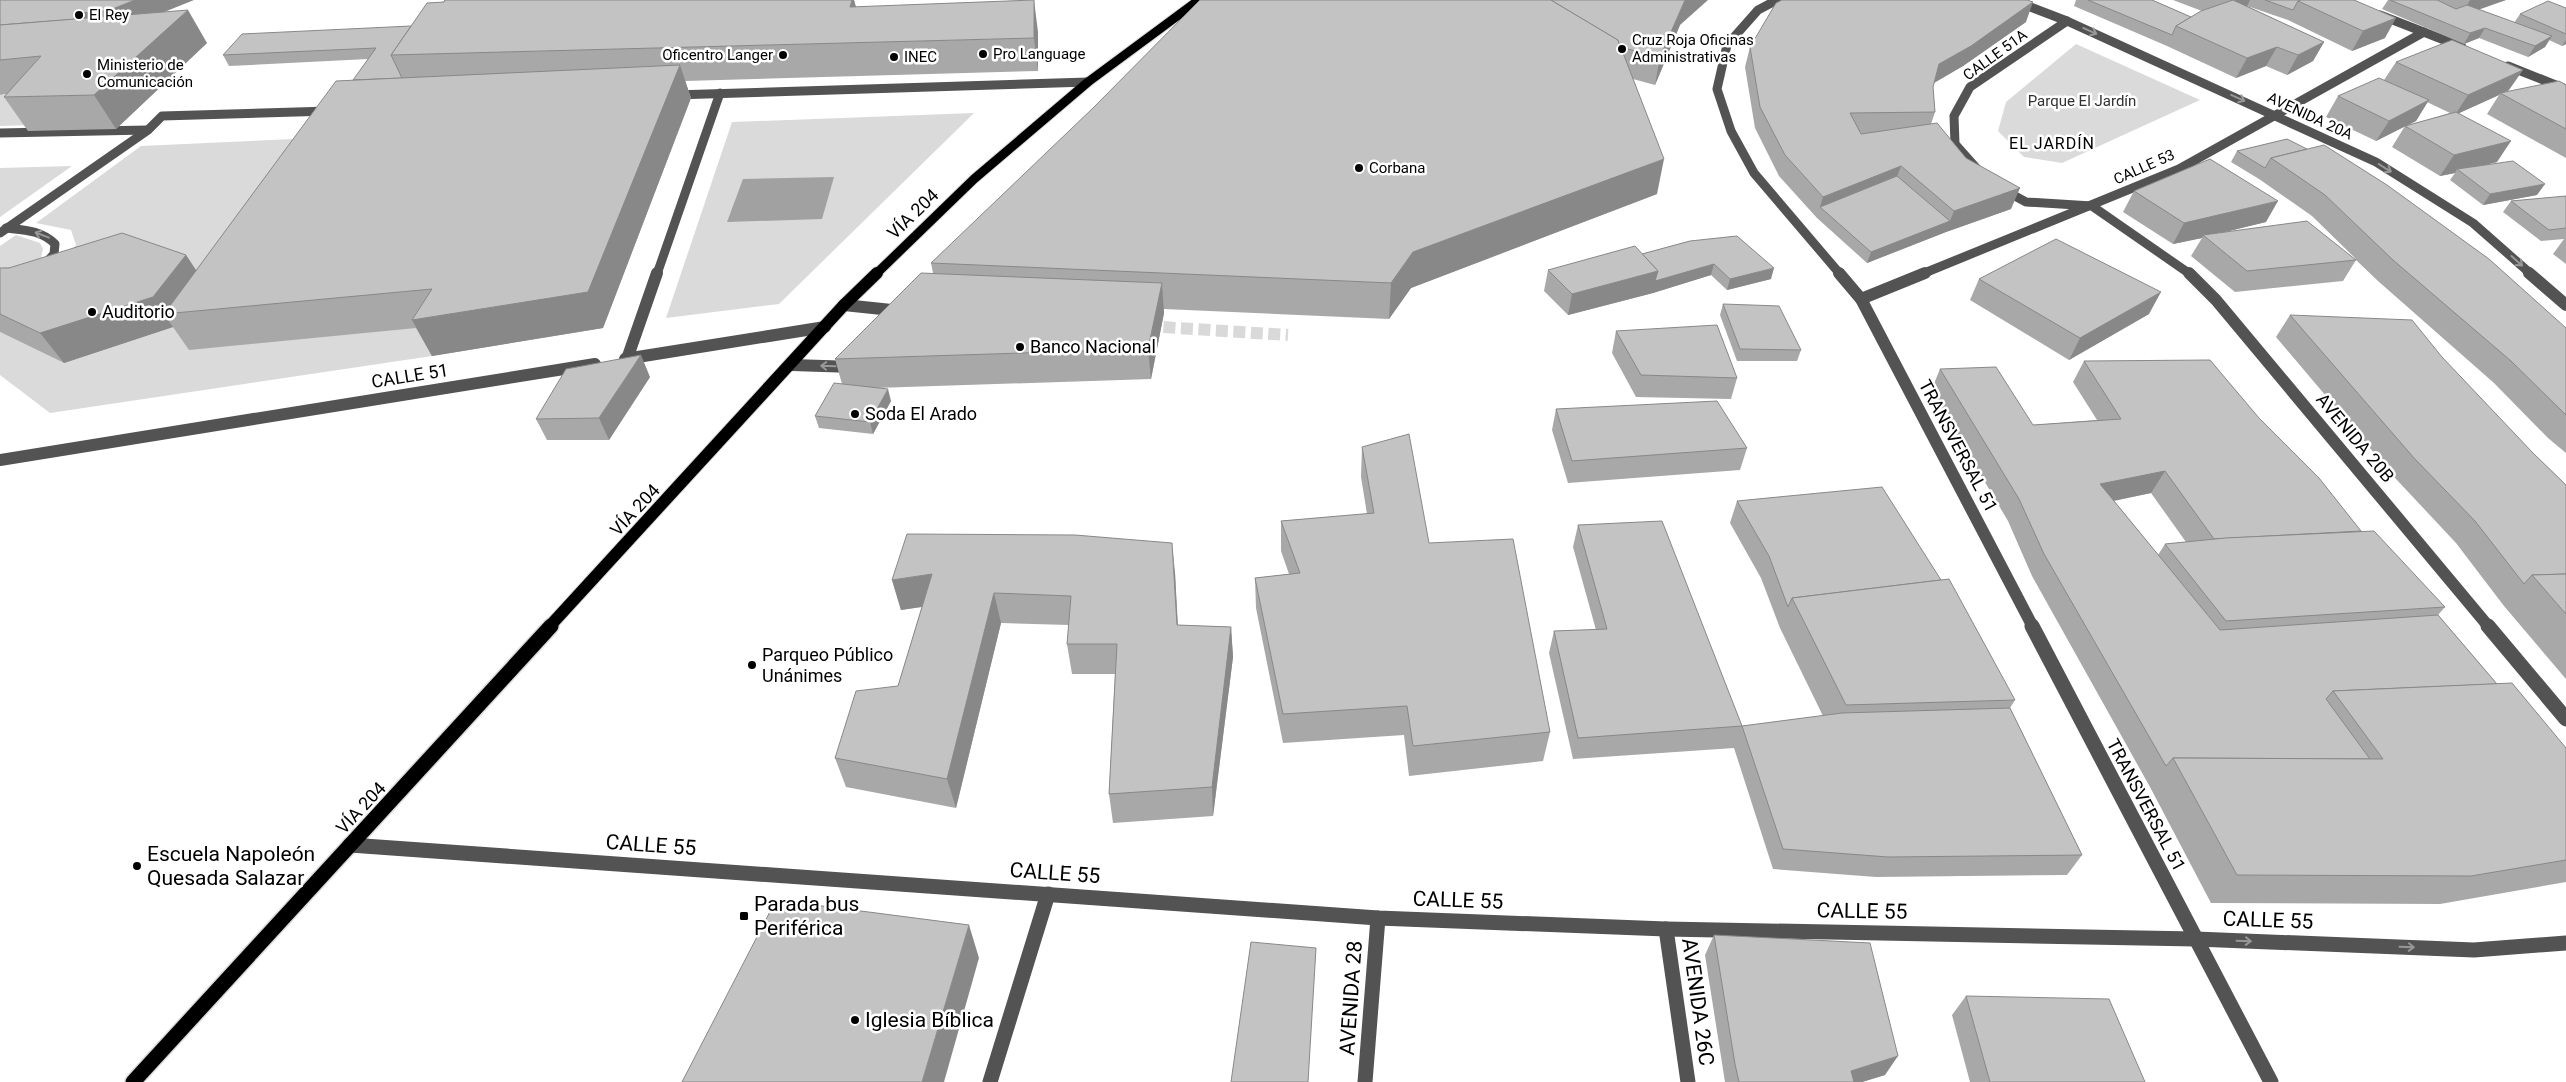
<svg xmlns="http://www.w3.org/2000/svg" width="2566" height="1082" viewBox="0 0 2566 1082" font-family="Roboto,sans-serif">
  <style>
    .green { fill: #dadada }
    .water { fill: #a1a1a1 }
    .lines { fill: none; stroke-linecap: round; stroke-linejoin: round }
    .minor-tunnel { stroke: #d9d9d9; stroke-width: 12; stroke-dasharray: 12 5.5; stroke-linecap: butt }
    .major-far2-casing { stroke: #dbdbdb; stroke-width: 11 }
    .major-far1-casing { stroke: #dbdbdb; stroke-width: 14 }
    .major-casing { stroke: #dbdbdb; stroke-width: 18 }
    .minor-far2 { stroke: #535353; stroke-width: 9 }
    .minor-far1 { stroke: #535353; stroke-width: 12 }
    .minor { stroke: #535353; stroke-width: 15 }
    .major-far2 { stroke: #000; stroke-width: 9 }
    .major-far1 { stroke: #000; stroke-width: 12 }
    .major { stroke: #000; stroke-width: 15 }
    .wall { fill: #a8a8a8; fill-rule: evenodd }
    .shaded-wall { fill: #888 }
    .building { fill: #c3c3c3; stroke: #888 }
    .oneway { stroke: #989898 }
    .poi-dot { fill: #000; stroke: #fff; stroke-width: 2 }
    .labels { text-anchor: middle; stroke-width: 5; stroke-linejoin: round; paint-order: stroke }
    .far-poi-label { font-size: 15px; fill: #000; stroke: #fff; text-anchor: start }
    .far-street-label { font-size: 15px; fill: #000; stroke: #fff }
    .far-park-label { font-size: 15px; fill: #313131; stroke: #fff }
    .far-neighbourhood-label { font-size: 16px; letter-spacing: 1px; fill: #000; stroke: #fff }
    .street-label { font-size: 18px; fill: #000; stroke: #fff }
    .poi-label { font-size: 18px; fill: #000; stroke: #fff; text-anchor: start }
    .near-street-label { font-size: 21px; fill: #000; stroke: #fff }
    .near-poi-label { font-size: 21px; fill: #000; stroke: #fff; text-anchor: start }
  </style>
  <rect width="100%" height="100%" fill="#fff"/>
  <g class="green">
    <path d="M2076 44 2200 100 2062 163 2024 157 1998 131 2006 102Z"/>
    <path d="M64 89 32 125 0 126V95Z"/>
    <path d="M974 113 779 304 666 318 732 122Z"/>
    <path d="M339 137 451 324 432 356 50 413 0 375V332L64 363 31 297 76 245 71 230 36 223 141 146Z"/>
    <path d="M72 166 0 217V168Z"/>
    <path d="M16 235 40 243 43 249 41 258 0 298V246Z"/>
  </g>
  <path class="water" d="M834 177 822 219 727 222 743 179Z"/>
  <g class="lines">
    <path class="minor-tunnel" d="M1146 326 1288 335"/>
    <g class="major-far2-casing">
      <path id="major-far2" d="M876 274 974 179 1088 82 1199 0"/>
    </g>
    <g class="major-far1-casing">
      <path id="major-far1" d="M549 627 844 305 877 273"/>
    </g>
    <g class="major-casing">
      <path id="major" d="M133 1082 551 626"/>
    </g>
    <g class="minor-far2">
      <path d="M1777 0 1758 10 1727 45 1717 89 1731 131 1754 173 1840 274"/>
      <path d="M2012 0 2067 21 2376 162 2473 223 2531 274"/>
      <path d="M2380 15 2462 47"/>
      <path d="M2508 66 2566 89"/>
      <path d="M674 95 1088 82"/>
      <path d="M0 133 147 130"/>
      <path d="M1979 171 1955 144 1954 116 1970 87 2067 21"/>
      <path d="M2002 189 2026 202 2092 206 2190 274"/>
      <path d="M6 228C24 230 41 230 55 244L54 254 44 265"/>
      <path d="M0 233 148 130 162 116 330 111"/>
      <path d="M657 274 720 93"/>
      <path d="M1922 274 2179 169 2424 32"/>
    </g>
    <g class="minor-far1">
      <path d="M1839 273 1861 299 2033 627"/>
      <path d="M2189 273 2216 300 2489 627"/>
      <path d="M2529 273 2566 305"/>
      <path d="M1861 299 1925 273"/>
      <path d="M844 305 901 311"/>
      <path d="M625 359 825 327"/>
      <path d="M627 359 657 273"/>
      <path d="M792 365 854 367"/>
      <path d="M0 460 595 364"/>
    </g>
    <g class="minor">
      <path d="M2032 626 2271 1082"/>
      <path d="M2488 626 2566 719"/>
      <path d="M350 845 1378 918 1666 929 2196 939 2474 950 2566 943"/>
      <path d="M1666 929 1688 1082"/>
      <path d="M990 1082 1048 894"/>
      <path d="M1365 1082 1378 918"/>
    </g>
    <use href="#major-far2" class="major-far2"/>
    <use href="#major-far1" class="major-far1"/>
    <use href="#major" class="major"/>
  </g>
  <g class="wall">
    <path d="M0 0 165 12 207 43 116 129 28 131 4 97 6 94 0 95Z"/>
    <path d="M445 0H854L856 7 1038 32V71L685 81 691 98 603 328 432 356 416 328 189 350 173 327 64 363 0 332V268L186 255 196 270 354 80 368 59 229 66 223 55 411 26Z"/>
    <path d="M2076 0H2152L2191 17 2202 11 2173 0H2354L2385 38 2352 51 2288 20 2247 6 2324 42 2313 61 2287 75 2266 66 2236 78 2167 46 2074 6Z"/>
    <path d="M2388 0H2506L2478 9 2514 23 2520 14 2566 8V44L2562 46 2549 40 2545 47 2528 57 2479 38 2464 44 2382 9Z"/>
    <path d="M2026 22 1963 66 1934 83 1933 87 1935 112 1931 124 1966 158 2011 209 1946 232 1867 263 1817 218 1779 176 1755 128 1745 67 1750 47Z"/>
    <path d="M1680 25 1655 85 1633 79 1657 194 1411 288 1389 319 1164 309V313L1151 379 875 388 891 401 873 434 819 428 815 416 842 384 835 359 933 273 931 263Z"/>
    <path d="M2396 62 2509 90 2505 93 2566 85V158L2487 114 2499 95 2459 113 2497 162 2482 166 2537 195 2483 205 2450 180 2455 173 2440 176 2392 147 2405 126 2376 141 2326 117 2338 96 2384 80ZM2427 102 2450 113 2406 126 2416 121Z"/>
    <path d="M2287 139 2566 328V453L2548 438 2494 383 2378 281 2356 260 2343 281 2235 292 2191 256 2202 238 2173 244 2123 212 2134 191 2266 222 2224 232 2356 259 2312 216 2259 179 2231 162 2237 151Z"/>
    <path d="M2566 196V264L2553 254 2564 239 2541 241 2503 212 2511 201Z"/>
    <path d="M1690 241 1771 279 1727 290 1711 275 1653 293 1568 315 1544 291 1548 270 1642 254Z"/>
    <path d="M1979 279 2149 314 2069 360 1970 300Z"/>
    <path d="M1723 304 1801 350 1797 361H1737L1720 315Z"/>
    <path d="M2290 315 2533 453 2566 485V679L2504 606 2456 543 2397 480 2276 337Z"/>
    <path d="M1616 331 1737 378 1731 399 1636 397 1612 353Z"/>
    <path d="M2084 361 2259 418 2361 531 2445 607 2438 615 2497 684 2566 748V882L2440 904 2211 903 2150 787 2032 576 2008 521 1931 391 1940 369 2033 425 2097 420 2073 382ZM2151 493 2186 542 2165 544 2158 555 2114 501Z"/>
    <path d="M650 377 609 440H547L536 419Z"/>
    <path d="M1556 409 1747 448 1740 470 1568 483 1552 430Z"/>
    <path d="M1362 447 1429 543 1550 732 1543 761 1409 776 1404 735 1283 743 1256 608 1255 578 1289 574 1281 551V521L1367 514 1361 477Z"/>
    <path d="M1737 501 2015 700 2010 708 2082 855 2067 875 1876 877 1773 869 1734 748 1573 759 1549 653 1554 631 1596 630 1573 547 1578 525 1742 726 1823 716 1780 628 1761 578 1730 523Z"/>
    <path d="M1175 573 1178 625 1231 627 1233 657 1213 816 1113 823 1109 794 1115 674H1072L1067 644 1069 625 1001 623 956 808 846 787 835 758 898 686 922 607 901 610 892 580Z"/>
    <path d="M1714 935 1885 1075 1862 1082H1725L1705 955Z"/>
    <path d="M1966 996 2145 1082H1970L1952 1015Z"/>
  </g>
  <g class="shaded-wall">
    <path d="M135 0H194L122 29 0 57 81 13Z"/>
    <path d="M852 0H854L861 27 850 7Z"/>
    <path d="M1034 0 1038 32V71L1034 38Z"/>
    <path d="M1685 0H1708L1680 25 1655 85 1660 57Z"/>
    <path d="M2233 0H2250L2247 6 2224 20Z"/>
    <path d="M2470 0H2506L2461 16Z"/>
    <path d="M2033 2 2026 22 1963 66 1932 84 1939 64Z"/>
    <path d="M188 10 207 43 116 129 94 95Z"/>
    <path d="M2396 18 2385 38 2352 51 2363 31Z"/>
    <path d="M2485 28 2479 38 2464 44 2470 33Z"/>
    <path d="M2552 36 2545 47 2528 57 2535 46Z"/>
    <path d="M2566 40V44L2562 46Z"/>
    <path d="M2324 42 2313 61 2287 75 2298 55Z"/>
    <path d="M2277 47 2266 66 2236 78 2247 58Z"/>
    <path d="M680 65 691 98 603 328 432 356 412 320Z"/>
    <path d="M2523 70 2509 90 2501 94 2500 93 2499 95 2455 115 2468 95Z"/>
    <path d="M2429 100 2416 121 2376 141 2389 121Z"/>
    <path d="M2511 141 2497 162 2460 171 2457 169 2455 173 2440 176 2454 155Z"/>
    <path d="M1664 159 1657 194 1411 288 1389 319 1391 283 1413 252Z"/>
    <path d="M1901 166 1893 187 1820 207 1823 197Z"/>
    <path d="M2545 184 2537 195 2483 205 2490 194Z"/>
    <path d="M2020 188 2011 209 1946 232 1867 263 1871 252 1950 221 1954 211Z"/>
    <path d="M2278 201 2266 222 2205 237 2203 235 2202 238 2173 244 2184 223Z"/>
    <path d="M186 255 205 284 164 314 173 327 64 363 40 333Z"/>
    <path d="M1714 264 1711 275 1653 293 1568 315 1572 294 1658 271Z"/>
    <path d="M1774 268 1771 279 1727 290 1730 279Z"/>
    <path d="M1162 283 1164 313 1151 379 1148 349Z"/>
    <path d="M2161 292 2149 314 2069 360 2080 338Z"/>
    <path d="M641 355 650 377 609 440 599 418Z"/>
    <path d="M888 389 891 401 873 434 870 422Z"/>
    <path d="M2165 471 2151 493 2087 506 2100 484Z"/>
    <path d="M1172 543 1175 573 1179 655 1177 625Z"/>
    <path d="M932 574 940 604 901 610 892 580Z"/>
    <path d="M994 593 1001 623 956 808 947 779Z"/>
    <path d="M1231 627 1233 657 1213 816 1212 787Z"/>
    <path d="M969 925 979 958 944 1082H922Z"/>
    <path d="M1898 1056 1885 1075 1862 1082H1844L1851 1071Z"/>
  </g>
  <g class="building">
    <path d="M0 0H135L110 10 81 13 78 19 0 25Z"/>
    <path d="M445 0H852L850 7 1034 0V38L391 55 427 3 444 2Z"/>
    <path d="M1200 0H1551L1618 40 1664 159 1413 252 1391 283 931 263 1093 108Z"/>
    <path d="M1551 0H1685L1660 57 1620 47 1618 40Z"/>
    <path d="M1782 0H2027L2033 2 1971 46 1939 64 1933 87 1935 112 1850 113 1861 134 1937 123 1966 158 2020 188 1954 211 1901 166 1823 197 1785 155 1760 107 1750 47 1776 3Z"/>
    <path d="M2088 0H2152L2191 17 2176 26 2172 35Z"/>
    <path d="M2233 0 2324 42 2298 55 2277 47 2247 58 2176 26 2201 11Z"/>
    <path d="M2265 0H2301L2298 1 2293 10Z"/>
    <path d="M2301 0H2354L2396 18 2363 31 2298 1Z"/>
    <path d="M2390 0H2437L2456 9 2467 5 2552 36 2535 46 2485 28 2470 33Z"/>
    <path d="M2548 1 2566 8V34L2520 14Z"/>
    <path d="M188 10 94 95 4 97 41 56 0 60V25Z"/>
    <path d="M411 26 391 55 402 78 353 80 376 48 223 55 242 34Z"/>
    <path d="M2452 40 2523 70 2468 95 2396 62Z"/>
    <path d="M680 65 588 292 412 320 432 289 164 314 336 81Z"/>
    <path d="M2379 78 2429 100 2389 121 2338 96Z"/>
    <path d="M2559 81 2566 85V129L2500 93Z"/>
    <path d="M2456 112 2511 141 2454 155 2405 126Z"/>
    <path d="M2287 139 2307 149 2271 158 2265 168 2237 151Z"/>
    <path d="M2324 145 2387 185 2489 259 2566 328V415L2511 361 2393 260 2325 195 2271 158Z"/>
    <path d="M2210 159 2278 201 2184 223 2134 191Z"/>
    <path d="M2513 161 2545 184 2490 194 2457 169Z"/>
    <path d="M1897 176 1950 221 1871 252 1820 207Z"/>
    <path d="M2566 196V228L2549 230 2511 201Z"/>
    <path d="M2307 221 2356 260 2247 271 2203 235Z"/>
    <path d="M122 233 186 255 153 297 40 333 0 314V268H9Z"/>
    <path d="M1737 236 1774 268 1730 279 1714 264 1655 281 1658 271 1642 254 1690 241Z"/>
    <path d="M2056 239 2161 292 2080 338 1979 279Z"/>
    <path d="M1635 246 1658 271 1572 294 1548 270Z"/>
    <path d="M921 273 1162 283 1148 349 835 359Z"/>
    <path d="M1723 304 1779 306 1801 350 1740 349Z"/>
    <path d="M2290 315 2412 320 2442 357 2533 453 2566 485V574L2532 575 2524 584 2475 521 2414 458Z"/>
    <path d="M1717 325 1737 378 1641 375 1616 331Z"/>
    <path d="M641 355 599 418 536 419 566 369Z"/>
    <path d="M2210 360 2259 418 2319 478 2361 531 2214 539 2165 471 2100 484 2220 630 2438 615 2497 684 2333 691 2326 699 2370 759 2173 758 2166 766 2044 554 2019 499 1940 369 1996 367 2033 425 2121 419 2084 361Z"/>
    <path d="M834 383 888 389 870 422 815 416Z"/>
    <path d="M1717 401 1747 448 1572 461 1556 409Z"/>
    <path d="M1409 434 1429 543 1513 539 1550 732 1413 746 1407 706 1283 714 1255 578 1300 573 1281 521 1374 513 1362 447Z"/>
    <path d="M1882 487 1941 580 1792 598 1788 607 1769 556 1737 501Z"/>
    <path d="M1662 521 1742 726 1578 738 1554 631 1607 629 1578 525Z"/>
    <path d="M2374 531 2445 607 2226 621 2165 544 2225 538Z"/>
    <path d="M907 534 1075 535 1172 543 1177 625 1231 627 1212 787 1109 794 1117 644H1067L1071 596 994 593 947 779 835 758 856 691 898 686 932 574 892 580Z"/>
    <path d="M2566 574V614L2532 575Z"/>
    <path d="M1949 579 2015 700 1846 705 1792 598Z"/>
    <path d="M2512 683 2566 748V860L2471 876 2237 875 2173 758 2383 759 2333 691Z"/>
    <path d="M2010 708 2082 855 1888 857 1783 849 1742 726 1842 713Z"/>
    <path d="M776 900 969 925 922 1082H682Z"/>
    <path d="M1714 935 1870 943 1898 1056 1851 1071 1854 1082H1739L1735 1064Z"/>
    <path d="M1251 942 1316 948 1308 1082H1231Z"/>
    <path d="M1966 996 2109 999 2145 1082H1990Z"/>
  </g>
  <defs><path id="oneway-shaft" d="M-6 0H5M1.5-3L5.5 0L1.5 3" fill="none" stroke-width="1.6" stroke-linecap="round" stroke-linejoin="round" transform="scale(1.25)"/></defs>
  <g class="oneway">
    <use href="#oneway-shaft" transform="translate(2090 31) rotate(24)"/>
    <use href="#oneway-shaft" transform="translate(2238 98) rotate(24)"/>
    <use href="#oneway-shaft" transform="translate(2385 168) rotate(32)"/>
    <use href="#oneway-shaft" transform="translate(42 235) rotate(-159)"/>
    <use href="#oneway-shaft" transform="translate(2517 261) rotate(42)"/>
    <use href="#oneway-shaft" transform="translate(828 366) rotate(-178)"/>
    <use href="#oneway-shaft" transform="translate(2244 941) rotate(2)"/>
    <use href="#oneway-shaft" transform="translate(2407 947) rotate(2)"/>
  </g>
  <g class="poi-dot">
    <circle cx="79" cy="15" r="5"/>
    <circle cx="1622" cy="49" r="5"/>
    <circle cx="983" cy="54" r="5"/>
    <circle cx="783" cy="55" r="5"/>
    <circle cx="894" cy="57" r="5"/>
    <circle cx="87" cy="74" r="5"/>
    <circle cx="1359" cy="168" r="5"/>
    <circle cx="92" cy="312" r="5"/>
    <circle cx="1020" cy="347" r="5"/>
    <circle cx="855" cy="414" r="5"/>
    <circle cx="752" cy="665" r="5"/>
    <circle cx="137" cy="866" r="5"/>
    <rect x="739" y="911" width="10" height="10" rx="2.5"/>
    <circle cx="855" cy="1020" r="5"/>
  </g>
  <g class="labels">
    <g class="far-poi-label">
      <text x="89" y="20">El Rey</text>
      <text x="1632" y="45">Cruz Roja Oficinas<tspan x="1632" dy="17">Administrativas</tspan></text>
      <text x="993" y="59">Pro Language</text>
      <text x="773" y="60" text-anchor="end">Oficentro Langer</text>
      <text x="904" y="62">INEC</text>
      <text x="97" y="70">Ministerio de<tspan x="97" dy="17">Comunicación</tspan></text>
      <text x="1369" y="173">Corbana</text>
    </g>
    <g class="far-street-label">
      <text transform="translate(1995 55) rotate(-36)" y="5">CALLE 51A</text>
      <text transform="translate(2310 116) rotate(25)" y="5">AVENIDA 20A</text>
      <text transform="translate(2144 167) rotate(-24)" y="5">CALLE 53</text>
    </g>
    <g class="far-park-label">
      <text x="2082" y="106">Parque El Jardín</text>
    </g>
    <g class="far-neighbourhood-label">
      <text x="2052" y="149">EL JARDÍN</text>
    </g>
    <g class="street-label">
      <text transform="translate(913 214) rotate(-44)" y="6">VÍA 204</text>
      <text transform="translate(410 376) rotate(-9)" y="6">CALLE 51</text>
      <text transform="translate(2355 438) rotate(50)" y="6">AVENIDA 20B</text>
      <text transform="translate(1958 446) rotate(62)" y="6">TRANSVERSAL 51</text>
      <text transform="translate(635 510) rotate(-47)" y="6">VÍA 204</text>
      <text transform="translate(2146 805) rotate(62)" y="6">TRANSVERSAL 51</text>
      <text transform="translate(361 808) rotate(-47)" y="6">VÍA 204</text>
    </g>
    <g class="poi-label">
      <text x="102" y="318">Auditorio</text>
      <text x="1030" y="353">Banco Nacional</text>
      <text x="865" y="420">Soda El Arado</text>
      <text x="762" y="661">Parqueo Público<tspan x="762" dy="21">Unánimes</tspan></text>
    </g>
    <g class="near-street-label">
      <text transform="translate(651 845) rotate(4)" y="7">CALLE 55</text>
      <text transform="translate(1055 873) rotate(4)" y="7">CALLE 55</text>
      <text transform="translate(1458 900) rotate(2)" y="7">CALLE 55</text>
      <text transform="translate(1862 911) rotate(1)" y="7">CALLE 55</text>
      <text transform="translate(2268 920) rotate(2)" y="7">CALLE 55</text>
      <text transform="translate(1351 998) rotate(-86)" y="7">AVENIDA 28</text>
      <text transform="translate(1698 1002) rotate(82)" y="7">AVENIDA 26C</text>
    </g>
    <g class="near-poi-label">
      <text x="147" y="861">Escuela Napoleón<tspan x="147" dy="24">Quesada Salazar</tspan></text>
      <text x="754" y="911">Parada bus<tspan x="754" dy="24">Periférica</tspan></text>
      <text x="865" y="1027">Iglesia Bíblica</text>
    </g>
  </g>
</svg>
